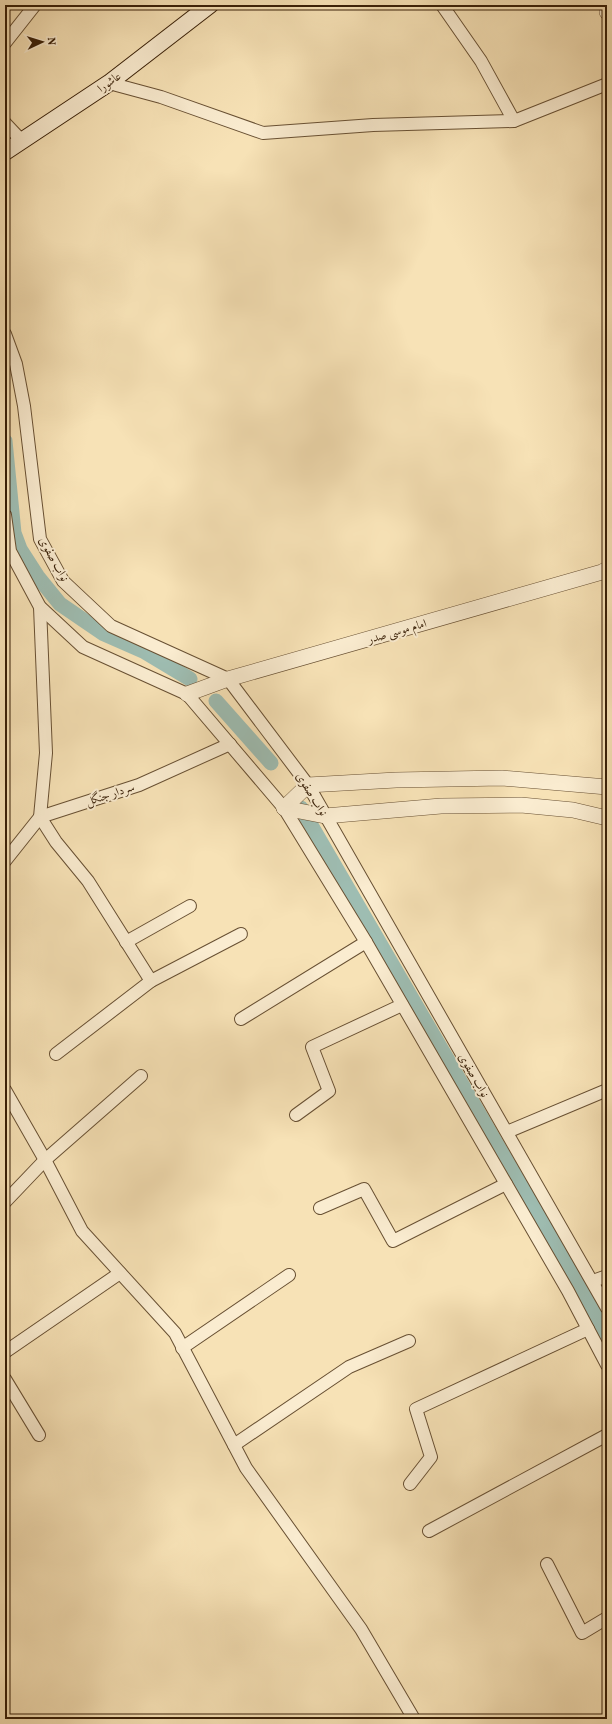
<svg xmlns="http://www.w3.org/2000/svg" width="612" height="1724" viewBox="0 0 612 1724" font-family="Vollkorn,Amiri,serif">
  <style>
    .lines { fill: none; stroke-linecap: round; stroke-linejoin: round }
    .canal { stroke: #9ebdb2; stroke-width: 15 }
    .minor-casing { stroke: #685033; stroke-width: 14 }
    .tertiary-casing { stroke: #685033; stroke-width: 16 }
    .secondary-casing { stroke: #381f07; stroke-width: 18 }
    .minor { stroke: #faecd0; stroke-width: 12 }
    .tertiary { stroke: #faecd0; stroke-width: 15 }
    .secondary { stroke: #faecd0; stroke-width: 16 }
    .labels { text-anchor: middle; stroke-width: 4; stroke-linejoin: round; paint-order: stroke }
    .street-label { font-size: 12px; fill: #381f07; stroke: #faecd0 }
  </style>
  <rect width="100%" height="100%" fill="#f7e2b6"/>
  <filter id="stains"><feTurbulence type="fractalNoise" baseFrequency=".005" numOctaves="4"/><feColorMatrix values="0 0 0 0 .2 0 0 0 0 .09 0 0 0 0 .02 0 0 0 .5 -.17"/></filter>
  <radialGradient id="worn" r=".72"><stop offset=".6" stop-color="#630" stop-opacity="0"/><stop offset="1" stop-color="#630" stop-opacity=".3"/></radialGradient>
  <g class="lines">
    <g class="canal">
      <path d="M5 441 14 533 20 549 38 577 60 604 104 634 145 652 190 679"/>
      <path d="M216 701 271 763"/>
      <path d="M301 808 580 1287 607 1337"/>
    </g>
    <g class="minor-casing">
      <g id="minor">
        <path d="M442 5 481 61 514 121 607 84"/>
        <path d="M5 43 35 5"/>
        <path d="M109 83 161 97 263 133 373 125 514 121"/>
        <path d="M5 123 22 141"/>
        <path d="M5 334 16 364 24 406 40 539 63 581 111 626 228 679 308 785 607 1308"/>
        <path d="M5 515 10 551 40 607 83 647 187 694 284 808 366 942 568 1291 607 1365"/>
        <path d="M40 607 46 753 40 817 56 842 88 881 151 981 56 1054"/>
        <path d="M5 861 40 817 139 785 230 744"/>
        <path d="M126 942 190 906"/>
        <path d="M151 981 241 934"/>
        <path d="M241 1019 366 942"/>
        <path d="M5 1090 45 1160 82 1231 175 1333 246 1468 361 1629 414 1719"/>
        <path d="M296 1115 329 1091 312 1047 402 1005"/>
        <path d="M507 1132 607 1090"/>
        <path d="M5 1202 45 1160 141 1076"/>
        <path d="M320 1208 364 1189 393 1241 506 1184"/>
        <path d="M593 1281 607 1276"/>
        <path d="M182 1348 289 1275"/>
        <path d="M5 1352 120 1273"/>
        <path d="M5 1379 39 1435"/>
        <path d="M234 1445 349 1367 409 1341"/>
        <path d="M410 1484 431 1457 416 1409 588 1329"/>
        <path d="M429 1531 607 1435"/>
        <path d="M547 1564 582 1633 607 1618"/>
      </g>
    </g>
    <g class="tertiary-casing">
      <g id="tertiary">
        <path d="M607 5V12"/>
        <path d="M187 694 228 679 602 572 607 569"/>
        <path d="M284 808 308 785 396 780 502 778 607 787"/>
        <path d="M284 808 325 816 441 806 521 805 573 810 607 818"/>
      </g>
    </g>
    <g class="secondary-casing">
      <path id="secondary" d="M5 152 109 83 210 5"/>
    </g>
    <use href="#minor" class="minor"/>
    <use href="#tertiary" class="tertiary"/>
    <use href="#secondary" class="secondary"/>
  </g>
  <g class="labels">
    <g class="street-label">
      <text transform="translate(109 82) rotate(-36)" y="4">عاشورا</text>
      <text transform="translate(54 559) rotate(61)" y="4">نواب صفوی</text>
      <text transform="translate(397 631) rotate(-16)" y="4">امام موسی صدر</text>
      <text transform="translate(110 794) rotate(-18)" y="4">سردار جنگل</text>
      <text transform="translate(312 794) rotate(58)" y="4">نواب صفوی</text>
      <text transform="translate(474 1075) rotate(60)" y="4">نواب صفوی</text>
    </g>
  </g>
  <rect width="612" height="1724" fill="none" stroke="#f7e2b6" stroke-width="20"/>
  <rect x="6" y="6" width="600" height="1712" fill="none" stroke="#381f07" stroke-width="2"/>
  <rect x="10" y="10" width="592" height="1704" fill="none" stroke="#381f07"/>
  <g transform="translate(42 42) rotate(86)" stroke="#faecd0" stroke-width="3" paint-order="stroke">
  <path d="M0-3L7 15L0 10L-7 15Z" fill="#381f07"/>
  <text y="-6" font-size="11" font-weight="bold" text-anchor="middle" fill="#381f07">N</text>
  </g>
  <rect width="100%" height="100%" filter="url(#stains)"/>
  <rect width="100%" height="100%" fill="url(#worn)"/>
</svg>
